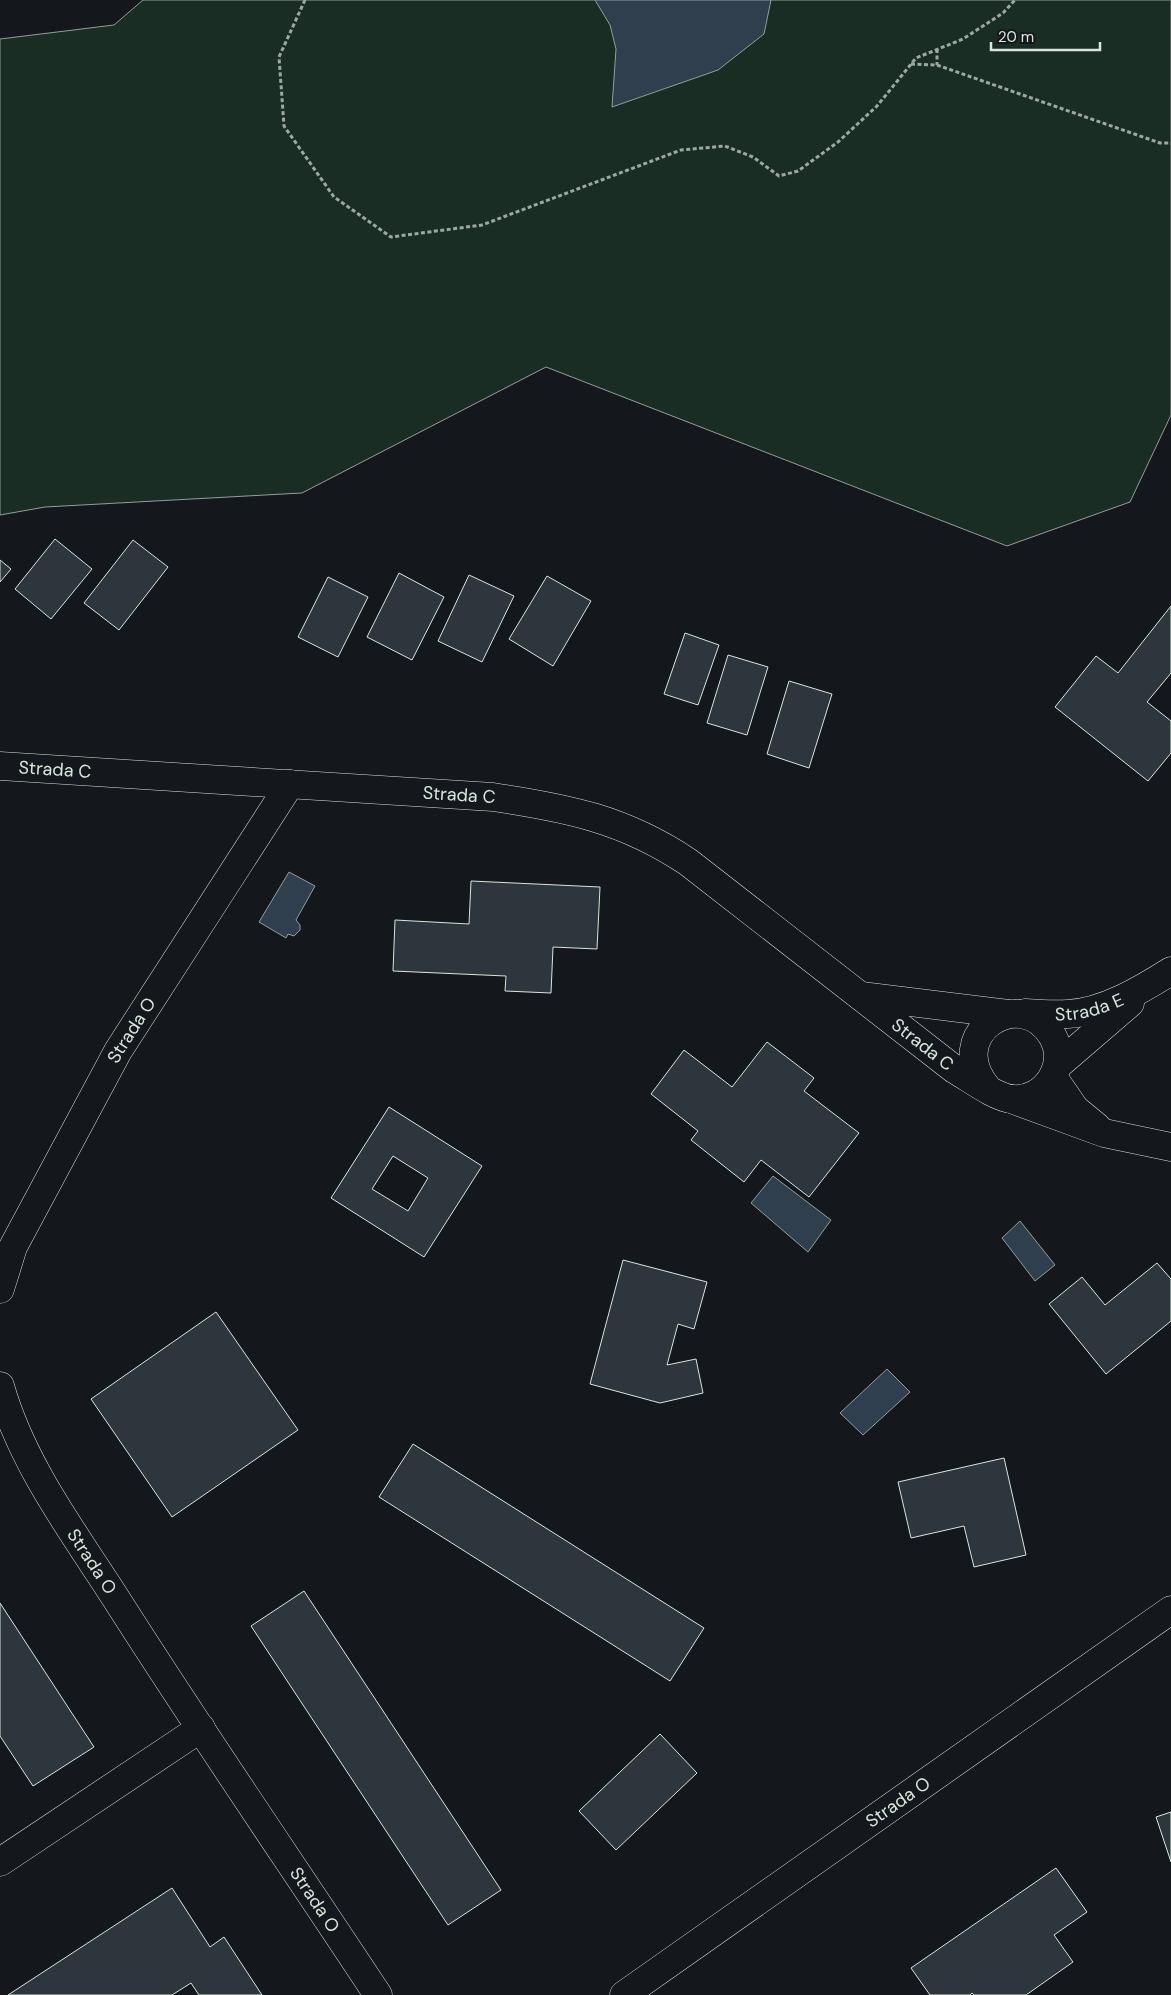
<svg xmlns="http://www.w3.org/2000/svg" width="1171" height="1995" viewBox="0 0 1171 1995" font-family="'DM Sans',sans-serif">
  <style>
    .green { fill: #1a2d24; stroke: #939e99 }
    .water { fill: #2f3f4d; stroke: #939e99 }
    .building { fill: #2c363c; stroke: #d8e6dc; fill-rule: evenodd }
    .lines { fill: none; stroke-linecap: round; stroke-linejoin: round }
    .minor-casing { stroke: #d8e6dc; stroke-width: 29 }
    .path { stroke: #9da8a2; stroke-width: 3; stroke-dasharray: 4 2.5; stroke-linecap: butt }
    .minor { stroke: #14181c; stroke-width: 28 }
    .labels { text-anchor: middle; stroke-width: 4; stroke-linejoin: round; paint-order: stroke }
    .street-label { font-size: 18px; fill: #d8e6dc; stroke: #14181c }
  </style>
  <rect width="100%" height="100%" fill="#14181c"/>
  <path class="green" d="M143 0H1171V415L1130 502 1007 546 546 367 302 493 45 507 0 515V39L114 25Z"/>
  <g class="water">
    <path d="M595 0H771L764 34 718 70 612 107 616 49 610 25Z"/>
    <path d="M289 872 315 886 296 920 300 925V930L294 936 288 934 286 938 259 922Z"/>
    <path d="M773 1176 831 1220 808 1252 751 1203Z"/>
    <path d="M1020 1221 1055 1265 1035 1281 1002 1238Z"/>
    <path d="M887 1369 910 1392 863 1435 840 1413Z"/>
  </g>
  <g class="building">
    <path d="M55 539 92 569 51 619 15 589Z"/>
    <path d="M133 540 168 567 119 630 84 603Z"/>
    <path d="M0 560 11 569 0 582Z"/>
    <path d="M399 573 444 597 412 660 367 637Z"/>
    <path d="M469 575 514 596 482 662 438 641Z"/>
    <path d="M547 576 591 601 553 666 509 639Z"/>
    <path d="M328 577 368 597 338 657 298 637Z"/>
    <path d="M1171 606V673L1147 702 1171 721V753L1148 781 1055 707 1096 656 1118 673Z"/>
    <path d="M685 633 719 645 698 705 664 694Z"/>
    <path d="M728 655 768 667 747 735 707 723Z"/>
    <path d="M789 681 832 694 809 768 767 754Z"/>
    <path d="M471 881 600 887 597 949 553 947 551 993 505 991 506 976 393 971 395 920 469 924Z"/>
    <path d="M767 1042 814 1078 804 1091 859 1133 809 1197 761 1160 744 1182 691 1140 698 1131 651 1094 684 1050 732 1087Z"/>
    <path d="M389 1107 482 1166 424 1257 331 1198ZM393 1156 428 1178 408 1211 372 1189Z"/>
    <path d="M623 1260 707 1282 694 1329 678 1324 667 1365 696 1359 703 1393 660 1403 590 1384Z"/>
    <path d="M1157 1263 1171 1279V1321L1106 1374 1049 1304 1082 1277 1105 1305Z"/>
    <path d="M216 1312 298 1430 172 1517 91 1399Z"/>
    <path d="M413 1444 704 1628 670 1681 379 1497Z"/>
    <path d="M1004 1458 1026 1555 974 1567 964 1526 911 1538 898 1482Z"/>
    <path d="M304 1591 501 1890 448 1925 251 1626Z"/>
    <path d="M0 1603 94 1747 33 1786 0 1736Z"/>
    <path d="M660 1734 697 1773 616 1850 579 1811Z"/>
    <path d="M1171 1812V1862L1156 1817Z"/>
    <path d="M1056 1868 1087 1912 1054 1935 1073 1962 1026 1995H974L972 1993 970 1995H930L911 1968Z"/>
    <path d="M172 1888 210 1947 224 1937 262 1995H199L191 1983 172 1995H8Z"/>
  </g>
  <g class="lines">
    <g class="minor-casing">
      <g id="minor">
        <path id="s1" d="M0 766 493 797C567 808 624 819 688 862L954 1069C970 1078 994 1097 1012 1099 1044 1102 1069 1066 1053 1037 1021 982 941 1035 988 1089"/>
        <path d="M861 996 1008 1014"/>
        <path id="s2" d="M1025 1013C1039 1014 1053 1015 1068 1014 1104 1012 1141 990 1171 971"/>
        <path d="M1058 1065 1130 1003"/>
        <path d="M1053 1077 1075 1109 1097 1127"/>
        <path d="M1011 1099 1104 1133 1171 1147"/>
        <path id="s3" d="M0 1289 13 1247 118 1051 290 784"/>
        <path id="s4" d="M0 1386C22 1464 72 1530 115 1597 200 1731 291 1863 378 1995"/>
        <path d="M0 1862 201 1728"/>
        <path id="s5" d="M624 1995 1171 1610"/>
      </g>
    </g>
    <g class="path">
      <path d="M305 0 279 57 284 126 334 197 391 237 482 225 681 150 725 146 753 157 779 176 798 171 838 142 877 106 916 58 963 39 1003 13 1015 0"/>
      <path d="M937 49V65"/>
      <path d="M911 64 937 65 1160 143H1171"/>
    </g>
    <use href="#minor" class="minor"/>
  </g>
  <g class="labels">
    <g class="street-label">
      <text dy="6" stroke="none"><textPath href="#s1" startOffset="55">Strada C</textPath></text>
      <text dy="6" stroke="none"><textPath href="#s1" startOffset="460">Strada C</textPath></text>
      <text dy="6" stroke="none"><textPath href="#s2" startOffset="65">Strada E</textPath></text>
      <text dy="6" stroke="none"><textPath href="#s3" startOffset="291">Strada O</textPath></text>
      <text dy="6" stroke="none"><textPath href="#s1" startOffset="999">Strada C</textPath></text>
      <text dy="6" stroke="none"><textPath href="#s4" startOffset="199">Strada O</textPath></text>
      <text dy="6" stroke="none"><textPath href="#s5" startOffset="335">Strada O</textPath></text>
      <text dy="6" stroke="none"><textPath href="#s4" startOffset="604">Strada O</textPath></text>
    </g>
  </g>
  <path d="M991 42v8h109v-8" fill="none" stroke="#d8e6dc" stroke-width="2.5"/>
  <text x="998" y="42" font-size="15" fill="#d8e6dc" stroke="#14181c" stroke-width="4" paint-order="stroke">20 m</text>
</svg>
